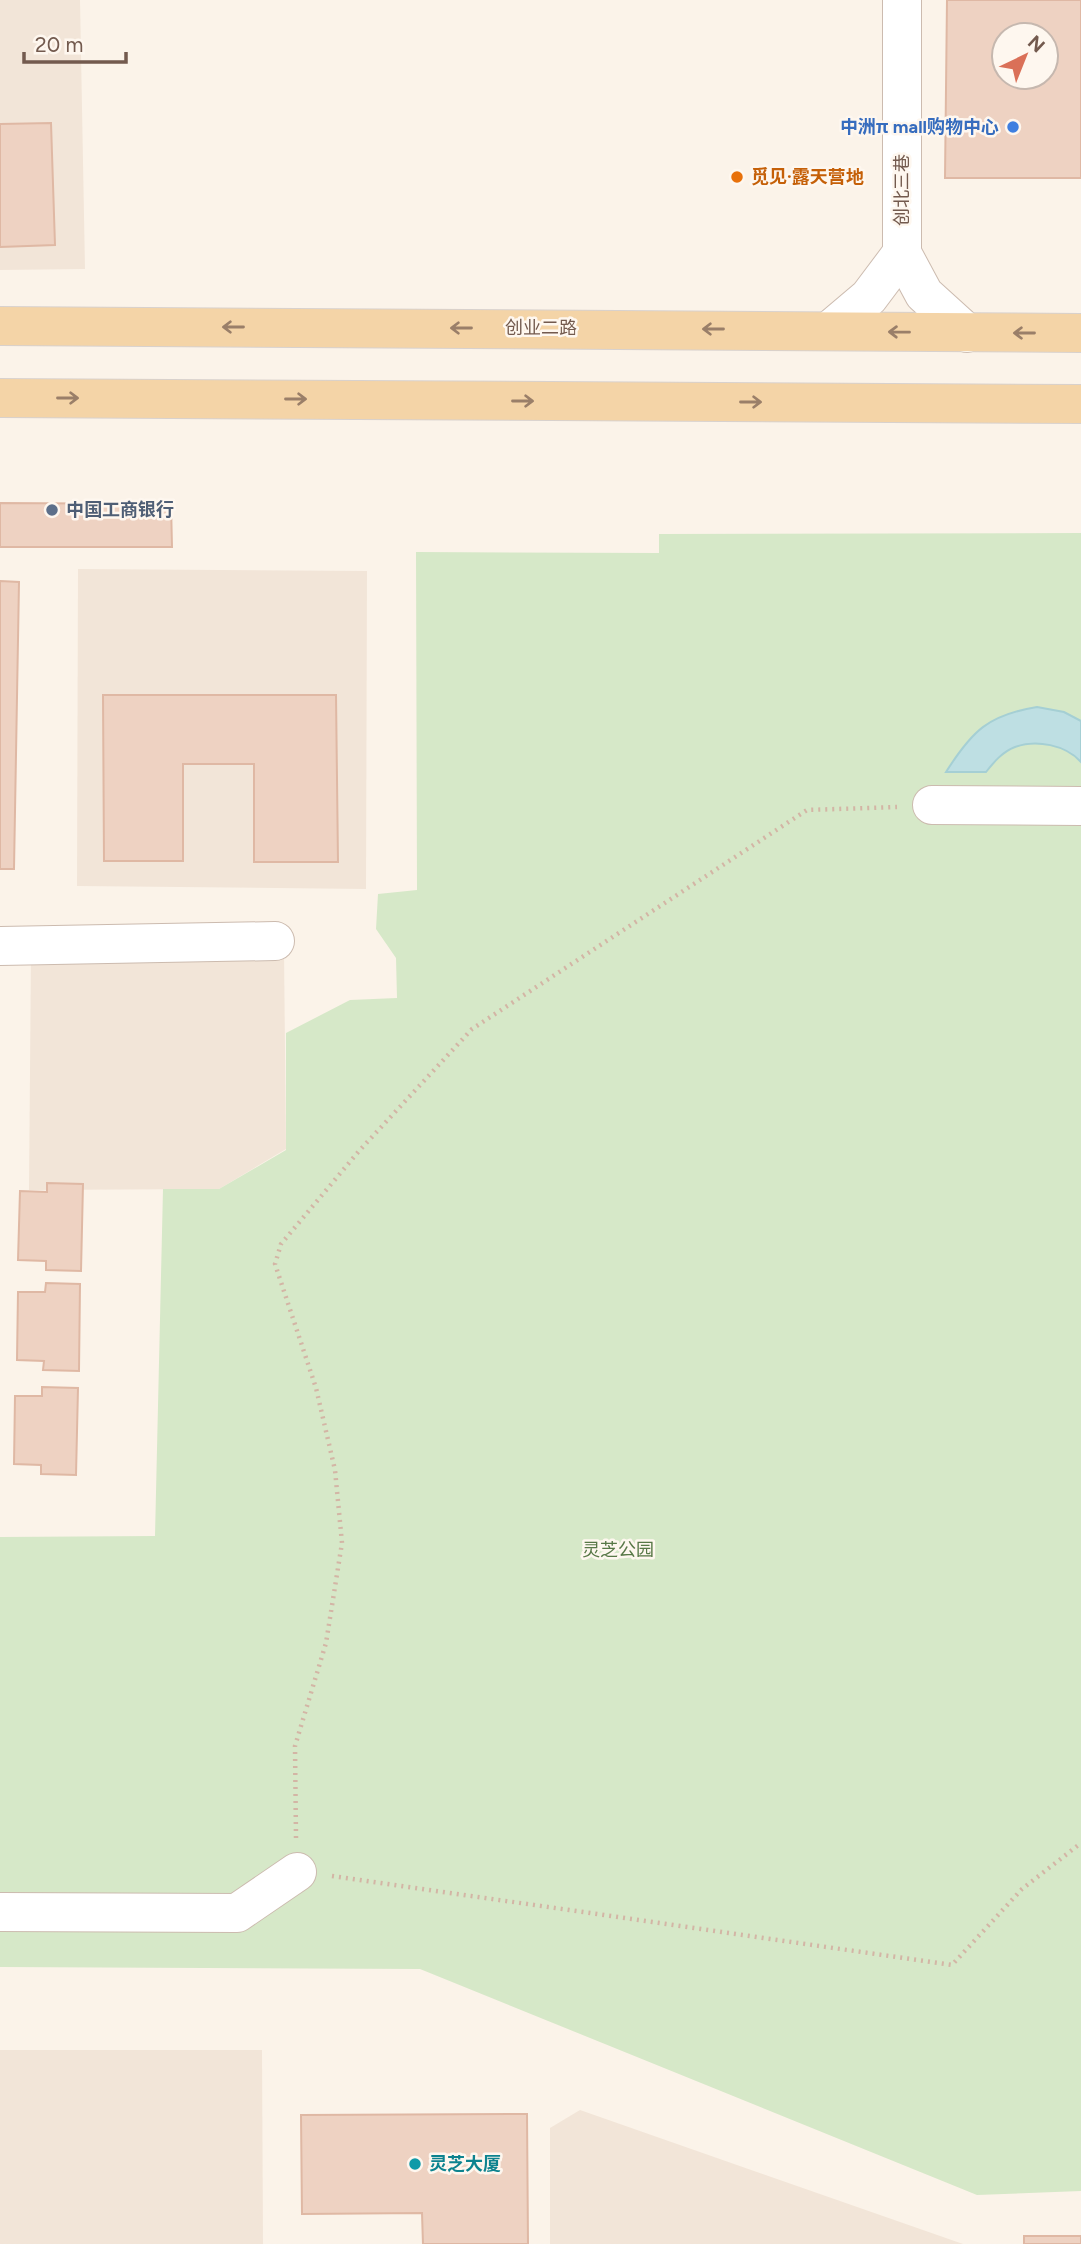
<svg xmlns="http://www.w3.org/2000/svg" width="1081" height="2244" viewBox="0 0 1081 2244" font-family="Figtree,'Noto Sans SC',sans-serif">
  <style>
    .residential { fill: #f2e5d8 }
    .green { fill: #d6e8c8 }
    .water { fill: #bedfe3; stroke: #a5cfd4; stroke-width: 2 }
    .building { fill: #eed2c2; stroke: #dfb8a4; stroke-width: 2; fill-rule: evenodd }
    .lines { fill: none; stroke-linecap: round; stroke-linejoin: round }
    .minor-casing { stroke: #ccbbaf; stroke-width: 40 }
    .major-casing { stroke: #d8d1cd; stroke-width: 40 }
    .path { stroke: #d3b5a5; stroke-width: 4.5; stroke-dasharray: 2 5; stroke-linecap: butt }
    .minor { stroke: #fff; stroke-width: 38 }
    .major { stroke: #f4d4a7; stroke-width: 38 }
    .oneway { stroke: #9a7f69 }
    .shop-dot { fill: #3f7fe0; stroke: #fef7ef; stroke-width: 2.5 }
    .food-dot { fill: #e8710a; stroke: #fef7ef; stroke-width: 2.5 }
    .service-dot { fill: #5c6f8a; stroke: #fef7ef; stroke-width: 2.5 }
    .culture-dot { fill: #0f9aa8; stroke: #fef7ef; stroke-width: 2.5 }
    .labels { text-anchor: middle; stroke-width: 5; stroke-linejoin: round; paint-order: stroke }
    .shop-label { font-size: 18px; font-weight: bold; fill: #366cbe; stroke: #fef7ef; text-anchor: end }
    .food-label { font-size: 18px; font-weight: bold; fill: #c56008; stroke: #fef7ef; text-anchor: start }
    .street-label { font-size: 18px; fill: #735a4e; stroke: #fef7ef }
    .service-label { font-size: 18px; font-weight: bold; fill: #4e5e75; stroke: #fef7ef; text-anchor: start }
    .park-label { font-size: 18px; fill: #587847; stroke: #fef7ef }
    .culture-label { font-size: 18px; font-weight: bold; fill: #0d838f; stroke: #fef7ef; text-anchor: start }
  </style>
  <rect width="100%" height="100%" fill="#fbf3e9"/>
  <g class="residential">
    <path d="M0 0H80L85 269 0 270Z"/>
    <path d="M78 569 367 571 366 889 77 886Z"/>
    <path d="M284 951 286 1149 219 1189 29 1190 31 954Z"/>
    <path d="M0 2050H262L263 2244H0Z"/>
    <path d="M580 2110 963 2244H550V2128Z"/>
  </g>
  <path class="green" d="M1081 533V2191L977 2195 420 1969 0 1967V1537L155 1536 163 1189H219L286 1150V1033L350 1000 397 998 396 958 376 929 378 894 417 890 416 552 659 553V534Z"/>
  <path class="water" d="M1037 707 1064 712 1081 721V762C1066 745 1036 739 1015 747 1002 752 994 762 986 772H946C972 731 988 715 1037 707Z"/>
  <g class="building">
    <path d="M947 0H1081V178H945ZM1004 35H1046V77H1004Z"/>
    <path d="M51 123 55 245 0 247V124Z"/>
    <path d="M0 503 171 504 172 547H0Z"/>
    <path d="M0 581 19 582 14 869H0Z"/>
    <path d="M103 695H336L338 862H254V764H183V861H104Z"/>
    <path d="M47 1183 83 1184 81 1271 46 1270V1261L18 1260 20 1191 47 1192Z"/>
    <path d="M46 1283 80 1284 79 1371 43 1370 44 1361 17 1360 18 1292H45Z"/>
    <path d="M42 1387 78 1388 76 1475 41 1474V1465L14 1464 15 1396H42Z"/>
    <path d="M527 2114 528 2244H423L422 2213 302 2214 301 2115Z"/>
    <rect x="1024" y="2236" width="57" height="8"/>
  </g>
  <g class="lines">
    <g class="minor-casing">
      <g id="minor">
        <path d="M902 0V253L924 294 967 333"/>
        <path d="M830 330 869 297 902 253"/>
        <path d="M932 805 1081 806"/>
        <path d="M0 946 275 941"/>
        <path d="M0 1912 237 1913 297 1872"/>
      </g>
    </g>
    <g class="major-casing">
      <g id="major">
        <path d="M0 326 1081 333"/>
        <path d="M0 398 1081 404"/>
      </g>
    </g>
    <g class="path">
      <path d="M296 1838 295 1746 326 1643 342 1543 335 1470 316 1388 275 1264 281 1244 359 1151 472 1029 807 810 897 807"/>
      <path d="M332 1876 952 1965 1022 1889 1081 1843"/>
    </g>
    <use href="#minor" class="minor"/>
    <use href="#major" class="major"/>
  </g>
  <defs><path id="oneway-shaft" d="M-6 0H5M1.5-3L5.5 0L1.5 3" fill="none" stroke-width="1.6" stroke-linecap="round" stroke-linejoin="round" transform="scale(1.75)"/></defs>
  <g class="oneway">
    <use href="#oneway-shaft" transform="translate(233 327) rotate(-180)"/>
    <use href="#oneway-shaft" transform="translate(461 328) rotate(-180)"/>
    <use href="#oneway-shaft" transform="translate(713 329) rotate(-180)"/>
    <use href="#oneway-shaft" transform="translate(899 332) rotate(-179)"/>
    <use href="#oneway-shaft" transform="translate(1024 333) rotate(-180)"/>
    <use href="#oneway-shaft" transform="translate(68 398)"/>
    <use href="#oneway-shaft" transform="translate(296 399)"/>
    <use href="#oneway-shaft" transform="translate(523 401)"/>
    <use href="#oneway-shaft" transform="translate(751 402)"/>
  </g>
  <circle class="shop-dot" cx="1013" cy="127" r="7"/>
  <circle class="food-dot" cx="737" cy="177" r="7"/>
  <circle class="service-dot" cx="52" cy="510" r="7"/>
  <circle class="culture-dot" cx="415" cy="2164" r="7"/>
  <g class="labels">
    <g class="shop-label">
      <text x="999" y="133">中洲π mall购物中心</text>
    </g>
    <g class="food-label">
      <text x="751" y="183">觅见·露天营地</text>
    </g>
    <g class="street-label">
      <text transform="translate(902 190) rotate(-90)" y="6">创北三巷</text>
      <text x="541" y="334">创业二路</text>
    </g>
    <g class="service-label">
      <text x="66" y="516">中国工商银行</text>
    </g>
    <g class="park-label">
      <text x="618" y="1556">灵芝公园</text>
    </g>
    <g class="culture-label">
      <text x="429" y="2170">灵芝大厦</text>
    </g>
  </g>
  <g transform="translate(1025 56) rotate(43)"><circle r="33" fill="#fef7ef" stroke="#c6b8af" stroke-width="2"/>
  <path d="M0-5L12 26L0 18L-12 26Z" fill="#da7058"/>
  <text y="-10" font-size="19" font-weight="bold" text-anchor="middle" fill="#735a4e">N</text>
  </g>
  <path d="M24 52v10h102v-10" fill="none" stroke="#735a4e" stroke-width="3.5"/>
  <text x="35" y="52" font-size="21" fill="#735a4e" stroke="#fef7ef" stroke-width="5" paint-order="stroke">20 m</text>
</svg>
